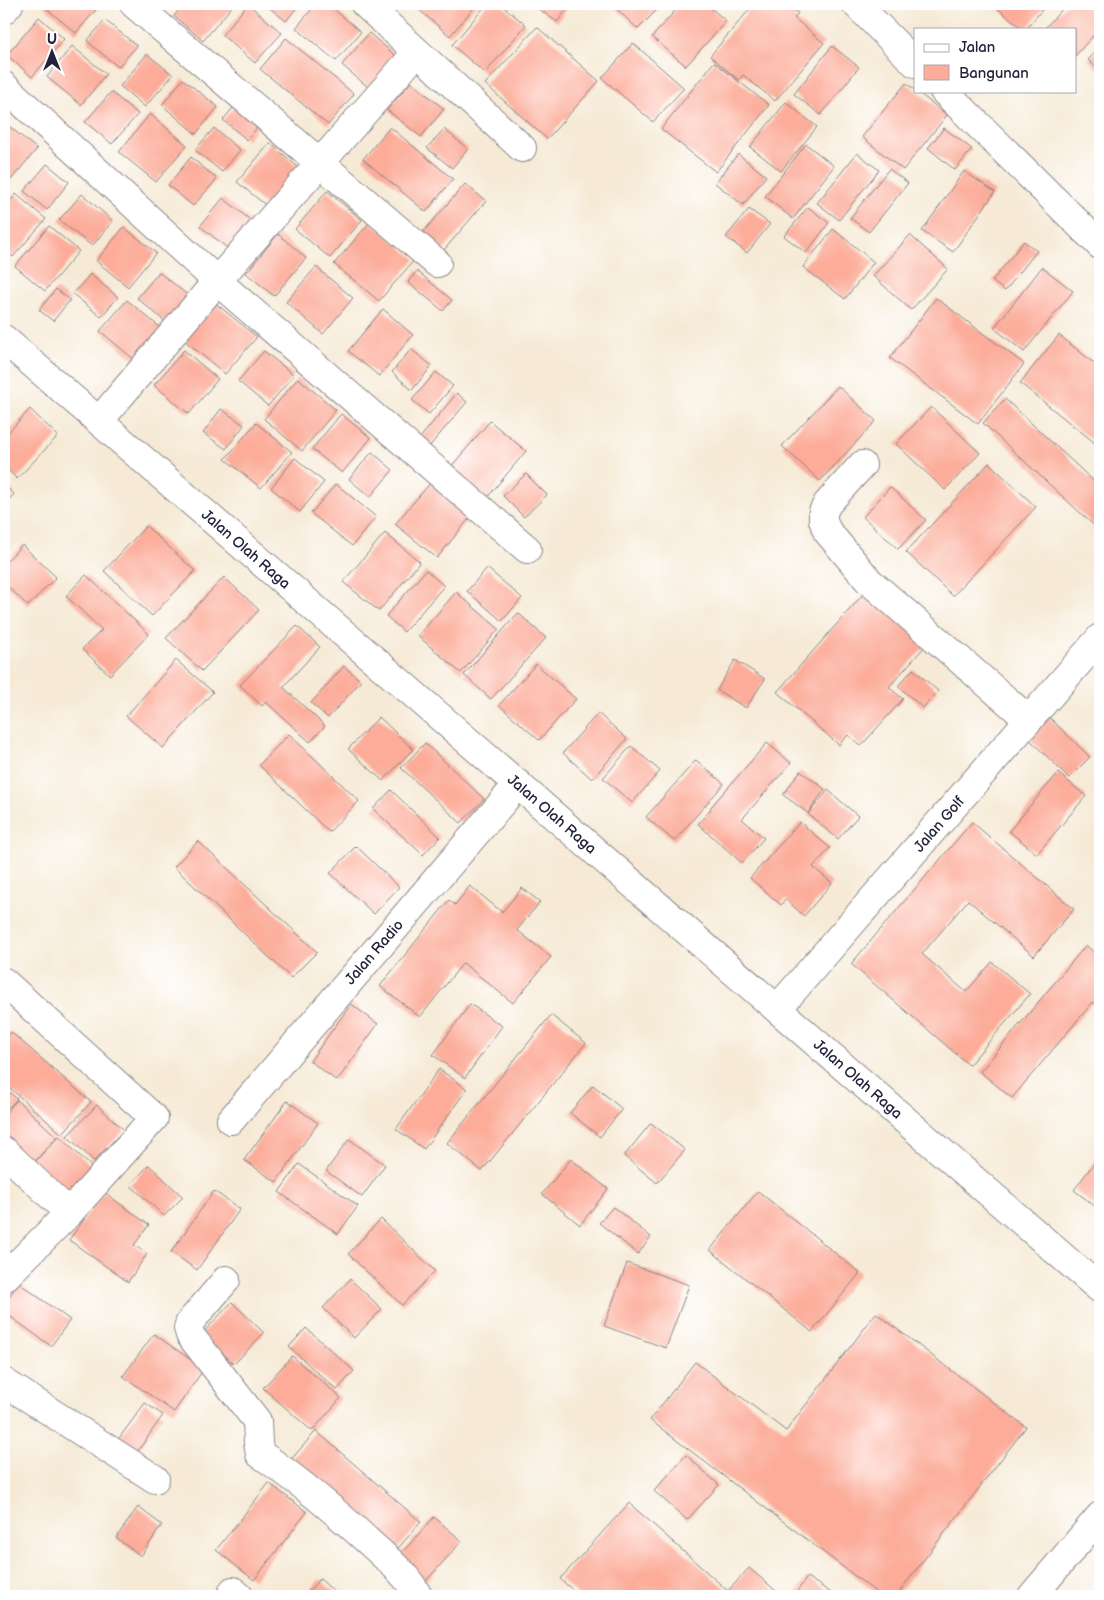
<svg xmlns="http://www.w3.org/2000/svg" width="1104" height="1600" viewBox="0 0 1104 1600" font-family="'Balsamiq Sans',sans-serif">
  <style>
    .building { fill: #fcac99 }
    .lines { fill: none; stroke-linecap: round; stroke-linejoin: round }
    .minor-casing { stroke: #8c8688; stroke-width: 30 }
    .major-casing { stroke: #8c8688; stroke-width: 30 }
    .minor { stroke: #fff; stroke-width: 28 }
    .major { stroke: #fff; stroke-width: 28 }
    .labels { text-anchor: middle; stroke-width: 5; stroke-linejoin: round; paint-order: stroke }
    .street-label { font-size: 15px; fill: #22223b; stroke: #fff }
  </style>
  <rect width="100%" height="100%" fill="#fff"/>
  <filter id="ink" filterUnits="userSpaceOnUse"><feTurbulence type="fractalNoise" baseFrequency=".02" numOctaves="2"/><feDisplacementMap in="SourceGraphic" scale="10" xChannelSelector="R" yChannelSelector="G"/><feConvolveMatrix kernelMatrix="1 2 1 2 8 2 1 2 1" color-interpolation-filters="sRGB"/></filter>
  <filter id="wash" filterUnits="userSpaceOnUse"><feTurbulence type="fractalNoise" baseFrequency=".0096" numOctaves="4" result="noise"/><feDisplacementMap in="SourceGraphic" scale="20" xChannelSelector="R" yChannelSelector="G"/><feGaussianBlur stdDeviation="1.12" result="paint"/><feColorMatrix in="noise" values="0 0 0 0 0 0 0 0 0 0 0 0 0 0 0 0 0 1.4 0 .05"/><feComposite in="paint" operator="in"/></filter>
  <g filter="url(#wash)">
    <rect width="100%" height="100%" fill="#f6ead6"/>
    <g id="blocks">
      <g class="building">
        <path d="M41 4H101L76 33Z"/>
        <path d="M184 4H234L203 41 174 16Z"/>
        <path d="M248 4 282 33 255 63 222 35Z"/>
        <path d="M265 4H300L286 21Z"/>
        <path d="M316 4H328L361 32 336 61 296 28Z"/>
        <path d="M423 4H477L450 36 418 9Z"/>
        <path d="M487 4H500L526 25 485 73 452 45Z"/>
        <path d="M532 4H571L557 22Z"/>
        <path d="M611 4H663L638 29Z"/>
        <path d="M681 4H706L726 21 686 66 652 37Z"/>
        <path d="M754 4H787L798 13 794 18 824 43 775 101 743 75 739 80 710 56Z"/>
        <path d="M1000 4H1047L1026 29H1023L997 8Z"/>
        <path d="M1067 4H1100V28L1075 56V29H1044Z"/>
        <path d="M39 17 64 39 32 77 7 55Z"/>
        <path d="M105 20 137 46 118 67 87 41Z"/>
        <path d="M537 27 599 81 547 139 485 84Z"/>
        <path d="M369 33 396 56 369 88 342 65Z"/>
        <path d="M286 38 354 94 328 125 260 69Z"/>
        <path d="M633 43 684 88 653 122 602 78Z"/>
        <path d="M72 46 106 74 81 105 47 77Z"/>
        <path d="M832 46 859 67 821 115 794 94Z"/>
        <path d="M1100 47V71L1088 60Z"/>
        <path d="M147 54 173 75 145 107 120 86Z"/>
        <path d="M714 62 769 105 716 172 661 129Z"/>
        <path d="M183 79 218 107 196 134 162 105Z"/>
        <path d="M411 82 444 109 421 137 387 110Z"/>
        <path d="M906 83 947 115 903 170 862 137Z"/>
        <path d="M111 92 138 114 112 144 85 122Z"/>
        <path d="M786 102 817 127 781 171 750 147Z"/>
        <path d="M237 103 261 123 247 140 223 120Z"/>
        <path d="M150 114 187 145 156 182 119 152Z"/>
        <path d="M10 127 37 149 4 188V134Z"/>
        <path d="M390 127 453 179 426 212 363 159Z"/>
        <path d="M214 128 240 150 222 172 195 150Z"/>
        <path d="M944 128 972 149 955 170 928 148Z"/>
        <path d="M444 129 468 149 452 168 427 148Z"/>
        <path d="M270 143 300 169 268 207 237 182Z"/>
        <path d="M806 144 834 166 793 219 765 196Z"/>
        <path d="M857 153 879 170 839 220 817 203Z"/>
        <path d="M738 154 766 176 743 205 715 183Z"/>
        <path d="M191 157 217 179 193 206 168 185Z"/>
        <path d="M47 164 69 182 47 210 24 191Z"/>
        <path d="M889 169 908 183 869 232 850 218Z"/>
        <path d="M964 171 995 192 953 252 922 231Z"/>
        <path d="M465 184 486 201 444 250 423 232Z"/>
        <path d="M327 191 362 220 330 258 295 229Z"/>
        <path d="M16 194 46 219 13 257 4 249V209Z"/>
        <path d="M82 194 113 221 92 246 59 220Z"/>
        <path d="M223 198 254 223 231 251 200 226Z"/>
        <path d="M808 207 829 223 806 253 784 236Z"/>
        <path d="M749 209 770 224 747 253 726 237Z"/>
        <path d="M370 222 415 259 379 301 334 264Z"/>
        <path d="M49 226 79 251 45 291 15 266Z"/>
        <path d="M124 227 156 253 128 287 96 261Z"/>
        <path d="M833 229 874 262 845 299 803 267Z"/>
        <path d="M278 234 306 258 274 296 246 273Z"/>
        <path d="M910 235 948 269 911 310 873 276Z"/>
        <path d="M1024 241 1037 251 1005 291 992 281Z"/>
        <path d="M316 267 353 298 323 334 286 302Z"/>
        <path d="M1042 267 1073 291 1024 352 994 328Z"/>
        <path d="M417 271 452 300 443 311 408 282Z"/>
        <path d="M159 272 190 297 168 324 137 298Z"/>
        <path d="M90 274 118 297 101 317 73 294Z"/>
        <path d="M56 289 70 300 53 321 39 310Z"/>
        <path d="M936 298 1024 364 978 424 890 358Z"/>
        <path d="M127 300 162 329 136 361 100 331Z"/>
        <path d="M214 302 257 337 225 374 183 339Z"/>
        <path d="M383 309 413 335 379 376 348 351Z"/>
        <path d="M1059 335 1100 368V447L1020 383Z"/>
        <path d="M411 349 432 366 412 390 392 372Z"/>
        <path d="M184 350 218 379 189 414 154 385Z"/>
        <path d="M264 351 294 375 268 406 238 381Z"/>
        <path d="M436 372 453 386 429 414 412 400Z"/>
        <path d="M298 378 336 410 302 451 264 419Z"/>
        <path d="M838 386 876 421 820 481 782 446Z"/>
        <path d="M457 393 467 402 429 447 419 439Z"/>
        <path d="M1005 399 1100 487V531L983 423Z"/>
        <path d="M931 407 980 453 945 490 896 444Z"/>
        <path d="M30 409 58 436 17 479 4 466V437Z"/>
        <path d="M221 409 244 425 226 449 203 433Z"/>
        <path d="M341 414 371 438 342 473 312 449Z"/>
        <path d="M490 421 526 451 486 499 450 468Z"/>
        <path d="M256 423 292 452 261 488 225 459Z"/>
        <path d="M372 452 393 470 370 497 349 479Z"/>
        <path d="M295 458 324 482 300 512 271 488Z"/>
        <path d="M989 463 1036 507 953 596 906 552Z"/>
        <path d="M526 474 547 495 524 517 503 496Z"/>
        <path d="M432 481 472 515 437 558 395 524Z"/>
        <path d="M4 484 14 494 4 505Z"/>
        <path d="M336 484 376 517 352 546 311 513Z"/>
        <path d="M890 487 926 520 898 549 863 517Z"/>
        <path d="M146 526 195 571 152 616 104 571Z"/>
        <path d="M385 533 420 562 379 611 343 582Z"/>
        <path d="M22 545 56 577 28 606 4 583V564Z"/>
        <path d="M487 568 522 598 502 621 467 591Z"/>
        <path d="M426 570 444 586 404 632 386 616Z"/>
        <path d="M86 575 149 634 110 675 82 649 102 630 66 596Z"/>
        <path d="M224 577 259 610 202 671 166 638Z"/>
        <path d="M866 591 927 644 889 687 903 699 861 746 848 735 839 745 777 692Z"/>
        <path d="M456 592 499 629 461 673 418 636Z"/>
        <path d="M518 613 546 638 491 699 464 675Z"/>
        <path d="M297 626 320 647 283 687 325 726 310 742 266 702 262 706 240 685Z"/>
        <path d="M176 660 213 692 163 748 126 716Z"/>
        <path d="M735 660 765 679 746 708 717 690Z"/>
        <path d="M536 664 576 699 539 740 499 705Z"/>
        <path d="M344 666 361 681 328 718 311 703Z"/>
        <path d="M913 669 938 691 923 708 898 686Z"/>
        <path d="M598 713 627 739 592 779 563 753Z"/>
        <path d="M1047 715 1090 757 1069 778 1026 736Z"/>
        <path d="M379 717 413 749 383 781 348 749Z"/>
        <path d="M289 734 359 801 329 832 259 765Z"/>
        <path d="M425 743 484 799 461 823 401 768Z"/>
        <path d="M767 743 791 763 742 819 764 838 742 863 698 824 711 809 710 808Z"/>
        <path d="M631 746 660 771 632 803 603 778Z"/>
        <path d="M696 760 724 784 674 841 646 817Z"/>
        <path d="M800 771 825 789 808 813 783 795Z"/>
        <path d="M1058 773 1086 796 1037 854 1009 831Z"/>
        <path d="M391 790 440 837 423 855 373 809Z"/>
        <path d="M828 790 858 816 838 839 808 814Z"/>
        <path d="M800 822 830 848 813 867 832 883 804 916 785 899 781 905 750 878Z"/>
        <path d="M972 822 1074 909 1034 956 968 900 922 954 966 992 992 962 1030 994 969 1065 851 964Z"/>
        <path d="M198 841 317 952 291 978 174 867Z"/>
        <path d="M356 846 399 887 374 914 330 873Z"/>
        <path d="M470 886 502 912 522 888 540 902 517 930 551 957 513 1003 463 963 420 1017 380 986 449 900 455 905Z"/>
        <path d="M1086 945 1100 958V1009L1093 1002 1012 1098 980 1072Z"/>
        <path d="M351 1004 378 1024 337 1081 310 1061Z"/>
        <path d="M470 1004 502 1026 465 1078 433 1055Z"/>
        <path d="M551 1015 586 1043 482 1171 447 1143Z"/>
        <path d="M11 1032 91 1102 62 1134 4 1083V1040Z"/>
        <path d="M439 1069 467 1089 424 1149 396 1129Z"/>
        <path d="M593 1085 622 1109 600 1137 570 1113Z"/>
        <path d="M4 1087 17 1099 4 1112Z"/>
        <path d="M17 1100 57 1137 29 1168 59 1136 95 1170 60 1208 4 1155V1115Z"/>
        <path d="M287 1101 318 1123 276 1182 244 1160Z"/>
        <path d="M97 1105 124 1130 94 1161 67 1136Z"/>
        <path d="M651 1123 685 1150 657 1183 624 1156Z"/>
        <path d="M349 1139 385 1165 362 1197 326 1171Z"/>
        <path d="M1100 1155V1210L1074 1190Z"/>
        <path d="M571 1159 608 1189 580 1225 542 1194Z"/>
        <path d="M299 1164 358 1206 338 1234 279 1192Z"/>
        <path d="M149 1165 183 1197 164 1216 130 1185Z"/>
        <path d="M214 1191 240 1209 197 1270 171 1252Z"/>
        <path d="M758 1191 860 1273 812 1332 710 1250Z"/>
        <path d="M104 1192 149 1225 134 1245 147 1254 128 1282 69 1240Z"/>
        <path d="M613 1207 651 1237 638 1254 599 1223Z"/>
        <path d="M381 1219 435 1271 402 1305 348 1254Z"/>
        <path d="M627 1263 689 1285 666 1348 604 1326Z"/>
        <path d="M350 1279 382 1309 354 1338 323 1308Z"/>
        <path d="M19 1283 70 1320 51 1346 4 1312V1303Z"/>
        <path d="M232 1302 264 1333 234 1364 202 1334Z"/>
        <path d="M876 1313 1026 1427 896 1596H881L650 1420 695 1362 786 1431Z"/>
        <path d="M306 1328 354 1371 337 1390 289 1347Z"/>
        <path d="M154 1334 204 1369 174 1412 123 1376Z"/>
        <path d="M292 1356 341 1398 312 1431 263 1388Z"/>
        <path d="M145 1403 163 1415 133 1458 114 1445Z"/>
        <path d="M316 1431 421 1522 393 1554 288 1463Z"/>
        <path d="M686 1455 719 1485 687 1520 654 1491Z"/>
        <path d="M269 1483 307 1512 254 1580 216 1550Z"/>
        <path d="M629 1503 728 1591 749 1568 782 1596H580L560 1579Z"/>
        <path d="M138 1507 162 1525 141 1556 116 1538Z"/>
        <path d="M434 1517 462 1541 425 1582 397 1558Z"/>
        <path d="M807 1577 836 1596H794Z"/>
        <path d="M320 1579 339 1596H304Z"/>
      </g>
    </g>
  </g>
  <g filter="url(#ink)">
    <use href="#blocks" fill-opacity="0" stroke="#8c8688" stroke-width="1"/>
    <g class="lines">
      <g class="minor-casing">
        <g id="minor">
          <path d="M134 4 437 263"/>
          <path d="M365 4 522 148"/>
          <path d="M4 10 9 4"/>
          <path d="M4 86 217 281 527 549"/>
          <path d="M4 339 1100 1289"/>
          <path d="M99 421 217 281 417 52"/>
          <path d="M862 465 827 504 823 512V520L827 531 869 581 1029 720"/>
          <path d="M4 982 154 1118 69 1213 4 1278"/>
          <path d="M777 1009 1100 638"/>
          <path d="M231 1120 518 784"/>
          <path d="M4 1151 69 1213"/>
          <path d="M226 1280 190 1322 188 1328 190 1335 257 1421 258 1443 260 1454C299 1480 335 1511 370 1543 387 1559 407 1574 418 1596"/>
          <path d="M4 1382 155 1479"/>
          <path d="M233 1591 239 1596"/>
          <path d="M1032 1596 1100 1516"/>
        </g>
      </g>
      <g class="major-casing">
        <g id="major">
          <path d="M856 4 915 63"/>
          <path d="M944 91 1100 245"/>
        </g>
      </g>
      <use href="#minor" class="minor"/>
      <use href="#major" class="major"/>
    </g>
  </g>
  <g class="labels">
    <g class="street-label">
      <text transform="translate(246 549) rotate(41)" y="5">Jalan Olah Raga</text>
      <text transform="translate(552 814) rotate(41)" y="5">Jalan Olah Raga</text>
      <text transform="translate(939 824) rotate(-49)" y="5">Jalan Golf</text>
      <text transform="translate(374 952) rotate(-49)" y="5">Jalan Radio</text>
      <text transform="translate(858 1079) rotate(41)" y="5">Jalan Olah Raga</text>
    </g>
  </g>
  <rect width="1104" height="1600" fill="none" stroke="#fff" stroke-width="20"/>
  <rect x="914" y="28" width="162" height="65" fill="#ffffff" stroke="#a7a7b1"/>
  <rect x="924" y="44" width="25" height="8" fill="#ffffff" stroke="#a7a7b1"/>
  <text x="959" y="52" font-size="15" fill="#22223b">Jalan</text>
  <rect x="924" y="65" width="25" height="15" fill="#fcac99" stroke="#a7a7b1"/>
  <text x="959" y="78" font-size="15" fill="#22223b">Bangunan</text>
  <g transform="translate(52 52)" stroke="#ffffff" stroke-width="4" paint-order="stroke">
  <path d="M0-4L9 19L0 12L-9 19Z" fill="#22223b"/>
  <text y="-8" font-size="14" font-weight="bold" text-anchor="middle" fill="#22223b">U</text>
  </g>
</svg>
